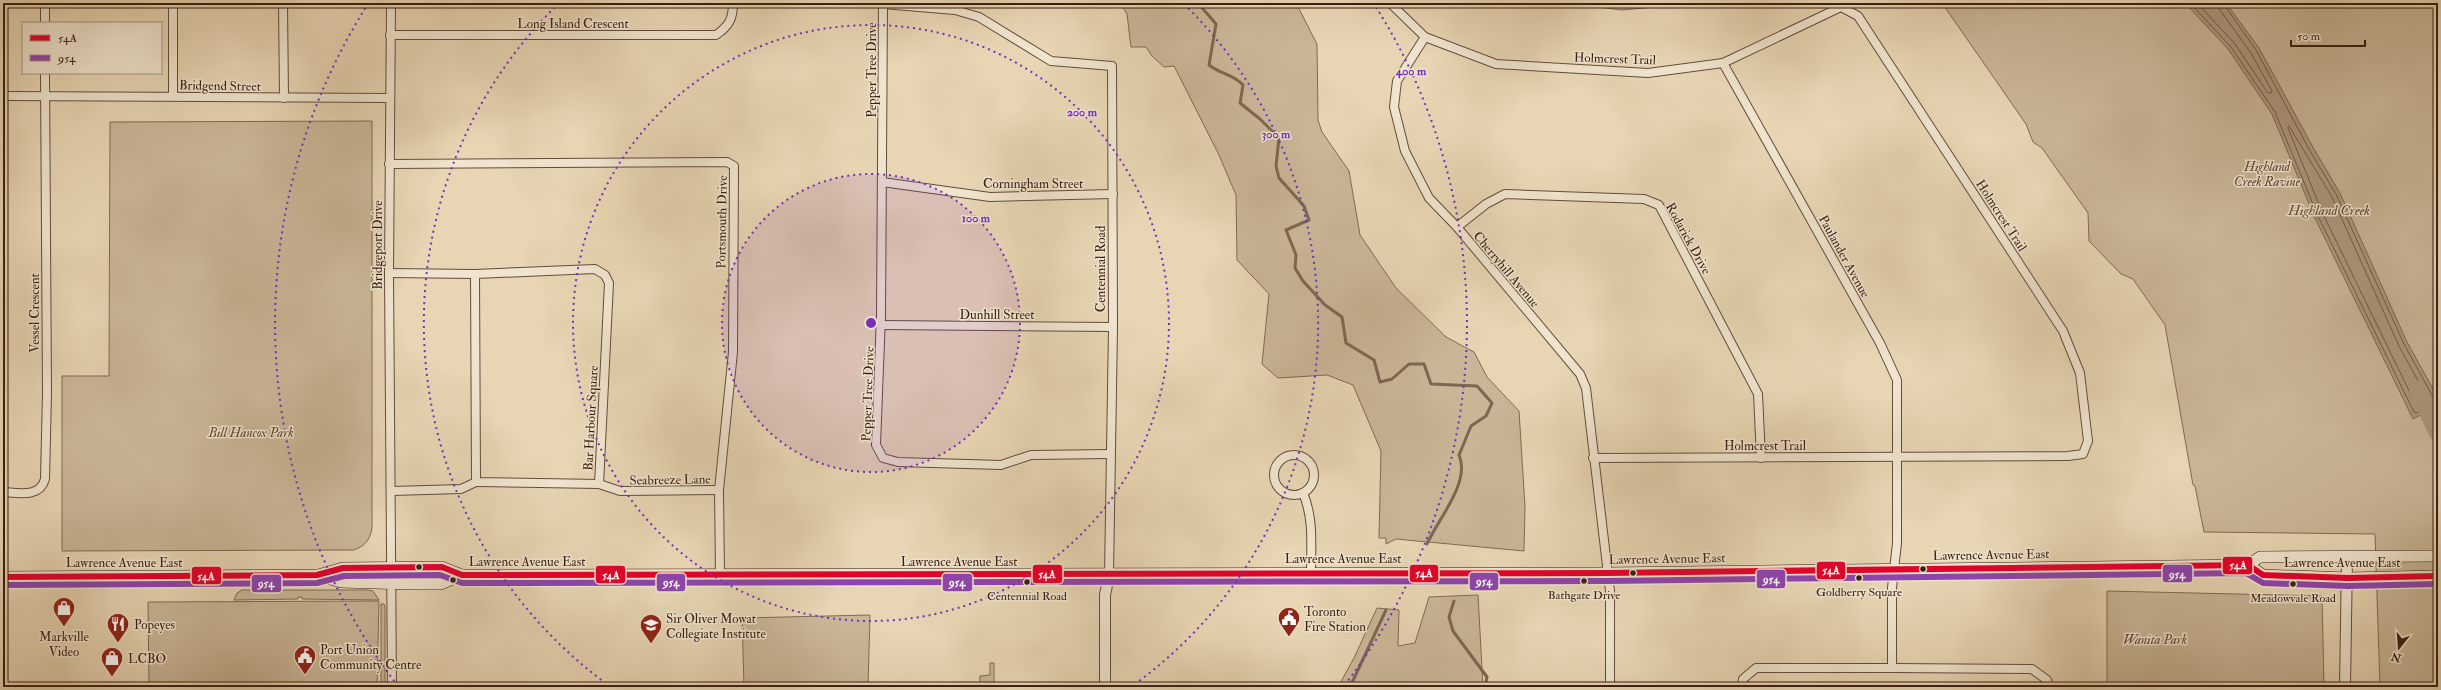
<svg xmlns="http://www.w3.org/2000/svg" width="2441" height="690" viewBox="0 0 2441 690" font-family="'IM FELL Double Pica',serif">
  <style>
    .green { fill: #c9b697; stroke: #816a54 }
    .water { fill: #ac977c; stroke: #7e6751 }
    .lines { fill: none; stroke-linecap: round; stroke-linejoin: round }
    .shore { stroke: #725a46; stroke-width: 1 }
    .stream { stroke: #7e6751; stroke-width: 3 }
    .river { stroke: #ac977c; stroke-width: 18 }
    .minor-casing { stroke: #644c3a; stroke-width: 10 }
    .tertiary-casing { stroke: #644c3a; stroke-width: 12 }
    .secondary-casing { stroke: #391e11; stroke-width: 12 }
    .minor { stroke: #efe4ce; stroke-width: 8 }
    .tertiary { stroke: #efe4ce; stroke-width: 10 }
    .secondary { stroke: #efe4ce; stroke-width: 11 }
    .bus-1-casing { stroke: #efe4ce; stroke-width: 9 }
    .bus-2-casing { stroke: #efe4ce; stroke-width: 9 }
    .bus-1 { stroke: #e4002b; stroke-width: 6 }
    .bus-2 { stroke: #8e44ad; stroke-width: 6 }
    .ring { fill: none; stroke: #7b2cbf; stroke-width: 2; stroke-dasharray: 2 4 }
    .bus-dot { fill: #391e11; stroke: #efe4ce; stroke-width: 1.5 }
    .labels { text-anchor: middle; stroke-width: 3; stroke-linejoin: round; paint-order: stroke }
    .bus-label { font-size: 12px; fill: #391e11; stroke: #efe4ce }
    .street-label { font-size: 13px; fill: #391e11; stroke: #efe4ce }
    .park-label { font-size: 13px; font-style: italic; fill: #5d4432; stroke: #efe4ce }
    .poi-label { font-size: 13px; fill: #391e11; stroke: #efe4ce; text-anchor: start }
    .water-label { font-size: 14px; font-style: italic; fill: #614836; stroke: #efe4ce }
    .centre { fill: #7b2cbf; stroke: #efe4ce; stroke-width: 2 }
    .ring-label { font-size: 12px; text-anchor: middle; font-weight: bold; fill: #7b2cbf; stroke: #efe4ce; stroke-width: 3; stroke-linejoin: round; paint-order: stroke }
    .line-badge { stroke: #efe4ce; stroke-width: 1.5 }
    .badge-label { font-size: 11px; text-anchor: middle; font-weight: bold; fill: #fff }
  </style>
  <rect width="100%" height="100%" fill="#e7d5b3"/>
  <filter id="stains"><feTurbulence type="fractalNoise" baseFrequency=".005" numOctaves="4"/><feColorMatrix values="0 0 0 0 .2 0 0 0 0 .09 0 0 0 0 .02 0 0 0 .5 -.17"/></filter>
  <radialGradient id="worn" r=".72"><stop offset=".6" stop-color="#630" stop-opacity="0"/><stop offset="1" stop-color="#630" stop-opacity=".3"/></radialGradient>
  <g class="green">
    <path d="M1120 3H1296L1317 44 1318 120 1322 132 1349 171 1360 235 1396 288 1446 337 1474 352 1487 377 1519 411 1525 506 1524 551 1396 539 1386 544V538H1379L1381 451 1353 385 1327 375 1278 378 1262 364 1269 294 1237 260 1236 195 1219 155 1174 66 1164 67 1152 56 1146 47H1131L1127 14Z"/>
    <path d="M1566 3H1699L1622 10Z"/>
    <path d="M1942 3H2438V687H2380L2375 534 2204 532 2195 486 2193 485 2165 325 2133 279 2121 274 2089 241 2088 213 2042 148 2033 142 2026 124Z"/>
    <path d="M372 121V528C370 540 365 546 354 550L62 551V376H109L110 122Z"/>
    <path d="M242 590H368L373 591 379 600 302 599V597H298V599L234 600 237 593Z"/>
    <path d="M2107 591 2322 596 2324 687H2107Z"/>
    <path d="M1478 595 1483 687H1338L1354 658 1377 608 1399 610 1398 646 1415 643 1429 597Z"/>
    <path d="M379 601 377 687H149L148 602Z"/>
    <path d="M381 604H384L385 607V687H381Z"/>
    <path d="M870 615 868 687H744L742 618Z"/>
    <path d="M990 663H994V687H980V676L990 675Z"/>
  </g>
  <path class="water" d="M2185 3H2226L2259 48 2314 149 2340 193 2407 342 2438 398V406L2413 419 2314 216 2272 114 2228 49Z"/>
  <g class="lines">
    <g class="shore">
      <path d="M2190 3 2231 47 2275 112 2317 214 2414 412 2417 413 2437 401 2438 403"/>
      <path d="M2197 3 2235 44 2268 93H2271L2272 91 2251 53 2220 10 2218 3"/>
      <path d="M2223 3 2256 50 2310 151 2336 194 2404 344 2433 397 2437 401 2438 399"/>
      <path d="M2289 126 2332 197 2399 346 2428 399 2419 406 2416 405 2322 212 2288 128Z"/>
    </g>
    <g class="stream">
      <path d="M1198 3 1216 24 1209 65C1220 74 1233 74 1243 85L1240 103 1260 119 1279 138 1276 166 1279 178 1304 206 1309 220 1286 230 1296 255 1295 268 1303 281 1325 305 1342 317 1346 343 1374 360 1380 382 1392 379 1409 364H1424L1431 384 1477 386 1492 403 1486 416 1471 426 1459 455C1471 482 1438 519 1427 544"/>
      <path d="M1454 601 1449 617 1453 631 1487 677 1485 687"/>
      <path d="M1350 687 1386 610"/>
    </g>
    <path class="river" d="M2418 390 2438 433"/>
    <g class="minor-casing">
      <g id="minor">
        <path d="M45 3V23"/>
        <path d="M173 3V96"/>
        <path d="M283 3 284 98"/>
        <path d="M391 3 389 273 392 687"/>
        <path d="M883 3 881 315 876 445 883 458 898 462 1001 465 1031 455 1110 454"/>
        <path d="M1390 3 1425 37 1496 64 1648 73 1723 63 1841 7 1858 16 2063 331 2080 373 2088 441 2083 454 2068 456 1593 458"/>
        <path d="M883 4 955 10 979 17 1051 61 1112 66 1113 327 1109 575"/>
        <path d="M390 35H716C729 26 733 19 733 3"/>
        <path d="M1425 37 1397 81 1394 107 1405 151 1429 198 1457 227 1580 374 1586 388 1610 591V687"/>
        <path d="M1723 63 1880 343 1897 380V543L1892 588V668H1756L1743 679 1742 687"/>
        <path d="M3 96 389 98"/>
        <path d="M389 164 727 162 734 166 733 352 719 490 720 575"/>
        <path d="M882 182 990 197 1113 194"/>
        <path d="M1457 227 1486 204 1505 194 1644 199 1659 205 1758 394 1761 458"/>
        <path d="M389 273 475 274 595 269 605 275 609 283 599 484 476 482 475 274"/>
        <path d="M881 325 1113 327"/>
        <circle cx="1294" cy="475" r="20"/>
        <path d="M599 484 620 491 719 490"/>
        <path d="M392 491 461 489 476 482"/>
        <path d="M3 492C19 493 40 498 45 479L47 393 45 73"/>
        <path d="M1303 493C1314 519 1311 545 1311 572"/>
        <path d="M1892 668 2032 669 2047 680 2049 687"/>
      </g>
    </g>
    <g class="tertiary-casing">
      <g id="tertiary">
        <path d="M1105 687V595L1109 575"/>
        <path d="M2345 687 2347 557"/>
      </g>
    </g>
    <g class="secondary-casing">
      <g id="secondary">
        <path d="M2248 565 2263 575 2348 578 2438 576"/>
        <path d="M318 575 343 568 442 567 462 575"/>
        <path d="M3 577 317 575 341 582 408 584H441L462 575 1608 573 2248 565 2260 557 2438 556"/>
      </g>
    </g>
    <use href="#minor" class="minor"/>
    <use href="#tertiary" class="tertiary"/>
    <use href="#secondary" class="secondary"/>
    <g class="bus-1-casing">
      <path id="bus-1" d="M3 577 317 575 343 568 442 567 462 575 1608 573 2248 565 2263 575 2348 578 2438 576"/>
    </g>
    <g class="bus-2-casing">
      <path id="bus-2" d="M3 585 317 583 344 576 440 575 462 583 1608 581 2246 573 2263 583 2348 586 2438 584"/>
    </g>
    <use href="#bus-1" class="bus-1"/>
    <use href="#bus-2" class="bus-2"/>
  </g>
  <circle cx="871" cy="323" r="149" fill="#7b2cbf" fill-opacity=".12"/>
  <g class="ring">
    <circle cx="871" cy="323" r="149"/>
    <circle cx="871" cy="323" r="298"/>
    <path d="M611 687A447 447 0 0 1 558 4M1184 4A447 447 0 0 1 1131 687"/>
    <path d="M398 686A596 596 0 0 1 366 7M1376 7A596 596 0 0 1 1344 686"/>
  </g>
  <defs>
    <g id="shop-pin" transform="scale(1.15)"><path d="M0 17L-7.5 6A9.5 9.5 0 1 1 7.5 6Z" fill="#8f2418" stroke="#efe4ce"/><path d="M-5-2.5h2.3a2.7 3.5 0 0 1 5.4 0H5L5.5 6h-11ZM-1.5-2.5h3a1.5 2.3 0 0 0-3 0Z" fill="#fff"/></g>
    <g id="civic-pin" transform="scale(1.15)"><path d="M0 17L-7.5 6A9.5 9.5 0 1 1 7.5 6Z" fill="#8f2418" stroke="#efe4ce"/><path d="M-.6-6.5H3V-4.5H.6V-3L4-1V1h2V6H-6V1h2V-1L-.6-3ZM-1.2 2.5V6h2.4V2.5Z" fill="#fff"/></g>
    <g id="restaurant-pin" transform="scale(1.15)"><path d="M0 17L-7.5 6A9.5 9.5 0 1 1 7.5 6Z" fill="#8f2418" stroke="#efe4ce"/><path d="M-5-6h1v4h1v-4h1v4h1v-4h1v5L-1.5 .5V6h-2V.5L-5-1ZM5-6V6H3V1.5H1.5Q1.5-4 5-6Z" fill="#fff"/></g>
    <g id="school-pin" transform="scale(1.15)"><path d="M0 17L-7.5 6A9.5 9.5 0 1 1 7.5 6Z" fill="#8f2418" stroke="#efe4ce"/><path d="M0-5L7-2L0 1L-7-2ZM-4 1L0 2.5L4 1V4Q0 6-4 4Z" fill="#fff"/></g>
  </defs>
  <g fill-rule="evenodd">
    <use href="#shop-pin" x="64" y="608"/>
    <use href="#civic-pin" x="1289" y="618"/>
    <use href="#restaurant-pin" x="118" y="624"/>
    <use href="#school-pin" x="651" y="625"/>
    <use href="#civic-pin" x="305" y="656"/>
    <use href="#shop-pin" x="112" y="658"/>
  </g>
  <g class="bus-dot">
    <circle cx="419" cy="567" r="3.5"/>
    <circle cx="1923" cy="569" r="3.5"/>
    <circle cx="1633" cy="573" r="3.5"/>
    <circle cx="1859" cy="578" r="3.5"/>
    <circle cx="453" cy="580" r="3.5"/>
    <circle cx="1584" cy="581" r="3.5"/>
    <circle cx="1027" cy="582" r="3.5"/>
    <circle cx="2293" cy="584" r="3.5"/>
  </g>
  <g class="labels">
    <g class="bus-label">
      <text x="1859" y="596">Goldberry Square</text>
      <text x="1584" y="599">Bathgate Drive</text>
      <text x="1027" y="600">Centennial Road</text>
      <text x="2293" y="602">Meadowvale Road</text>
    </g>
    <g class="street-label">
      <text x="573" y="28">Long Island Crescent</text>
      <text transform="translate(1615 58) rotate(2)" y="5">Holmcrest Trail</text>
      <text transform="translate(871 70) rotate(-90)" y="5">Pepper Tree Drive</text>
      <text transform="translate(220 85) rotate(1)" y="5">Bridgend Street</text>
      <text x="1033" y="188">Corningham Street</text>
      <text transform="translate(2002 215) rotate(57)" y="5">Holmcrest Trail</text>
      <text transform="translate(721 222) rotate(-89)" y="5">Portsmouth Drive</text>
      <text transform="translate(1689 238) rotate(61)" y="5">Rodarick Drive</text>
      <text transform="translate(377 245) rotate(-90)" y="5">Bridgeport Drive</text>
      <text transform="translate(1845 256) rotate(61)" y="5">Paulander Avenue</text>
      <text transform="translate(1100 269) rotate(-90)" y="5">Centennial Road</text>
      <text transform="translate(1507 269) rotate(50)" y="5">Cherryhill Avenue</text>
      <text transform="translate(34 313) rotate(-90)" y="5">Vessel Crescent</text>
      <text x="997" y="319">Dunhill Street</text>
      <text transform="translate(867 394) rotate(-88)" y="5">Pepper Tree Drive</text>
      <text transform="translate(590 418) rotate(-87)" y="5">Bar Harbour Square</text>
      <text x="1765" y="450">Holmcrest Trail</text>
      <text transform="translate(670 479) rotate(-1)" y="5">Seabreeze Lane</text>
      <text transform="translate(1991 554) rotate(-1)" y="5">Lawrence Avenue East</text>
      <text x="1343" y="563">Lawrence Avenue East</text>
      <text transform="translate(1667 558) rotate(-1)" y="5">Lawrence Avenue East</text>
      <text x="527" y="566">Lawrence Avenue East</text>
      <text x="959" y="566">Lawrence Avenue East</text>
      <text x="124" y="567">Lawrence Avenue East</text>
      <text x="2342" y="567">Lawrence Avenue East</text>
    </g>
    <g class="park-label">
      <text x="2267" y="171">Highland<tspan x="2267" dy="15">Creek Ravine</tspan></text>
      <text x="251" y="437">Bill Hancox Park</text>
      <text x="2155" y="644">Wanita Park</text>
    </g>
    <g class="poi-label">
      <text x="1304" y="616">Toronto<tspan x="1304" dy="15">Fire Station</tspan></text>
      <text x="666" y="623">Sir Oliver Mowat<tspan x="666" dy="15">Collegiate Institute</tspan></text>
      <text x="134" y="629">Popeyes</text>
      <text x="64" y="641" text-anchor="middle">Markville<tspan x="64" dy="15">Video</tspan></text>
      <text x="320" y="654">Port Union<tspan x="320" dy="15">Community Centre</tspan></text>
      <text x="128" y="663">LCBO</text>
    </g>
    <g class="water-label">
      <text x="2329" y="215">Highland Creek</text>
    </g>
  </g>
  <circle cx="871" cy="323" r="6" class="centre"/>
  <g class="ring-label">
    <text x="1411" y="75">400 m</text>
    <text x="1082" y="116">200 m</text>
    <text x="1276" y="138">300 m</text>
    <text x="976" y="222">100 m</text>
  </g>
  <g class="line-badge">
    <rect x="2222" y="556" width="31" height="19" rx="4" fill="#e4002b"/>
    <rect x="1816" y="561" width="30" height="19" rx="4" fill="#e4002b"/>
    <rect x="1409" y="564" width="30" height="19" rx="4" fill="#e4002b"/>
    <rect x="2162" y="564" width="31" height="19" rx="4" fill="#8e44ad"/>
    <rect x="1032" y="564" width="31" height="20" rx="4" fill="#e4002b"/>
    <rect x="595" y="565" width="31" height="19" rx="4" fill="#e4002b"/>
    <rect x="191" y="566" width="31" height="19" rx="4" fill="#e4002b"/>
    <rect x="1756" y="569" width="30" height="20" rx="4" fill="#8e44ad"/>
    <rect x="1469" y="572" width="30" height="19" rx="4" fill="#8e44ad"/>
    <rect x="942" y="573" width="31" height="19" rx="4" fill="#8e44ad"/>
    <rect x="656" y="573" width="30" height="19" rx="4" fill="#8e44ad"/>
    <rect x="251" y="574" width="31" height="19" rx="4" fill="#8e44ad"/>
  </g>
  <g class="badge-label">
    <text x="2238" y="569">54A</text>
    <text x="1831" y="574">54A</text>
    <text x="1424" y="577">54A</text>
    <text x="2177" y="578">954</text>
    <text x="1047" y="578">54A</text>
    <text x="611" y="579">54A</text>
    <text x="206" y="580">54A</text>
    <text x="1771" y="583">954</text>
    <text x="1484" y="585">954</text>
    <text x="957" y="586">954</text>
    <text x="671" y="586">954</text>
    <text x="266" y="587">954</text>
  </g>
  <rect width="2441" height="690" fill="none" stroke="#e7d5b3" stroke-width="16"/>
  <rect x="4" y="4" width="2433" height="682" fill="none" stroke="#391e11" stroke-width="2"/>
  <rect x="8" y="8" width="2425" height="674" fill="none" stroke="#391e11"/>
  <rect x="22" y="22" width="140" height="52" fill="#efe4ce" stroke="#a69582"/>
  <rect x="30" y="35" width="20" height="6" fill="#e4002b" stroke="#a69582"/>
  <text x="58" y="42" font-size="12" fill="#391e11">54A</text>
  <rect x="30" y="55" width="20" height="6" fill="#8e44ad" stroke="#a69582"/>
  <text x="58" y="62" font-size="12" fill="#391e11">954</text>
  <g transform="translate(2399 648) rotate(197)" stroke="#efe4ce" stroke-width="3" paint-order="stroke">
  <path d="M0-3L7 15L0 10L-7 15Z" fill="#391e11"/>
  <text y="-6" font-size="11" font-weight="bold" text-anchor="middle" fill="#391e11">N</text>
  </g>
  <path d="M2291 40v6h74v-6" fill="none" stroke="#391e11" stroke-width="2"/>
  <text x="2297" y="40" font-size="12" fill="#391e11" stroke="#efe4ce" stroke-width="3" paint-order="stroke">50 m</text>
  <rect width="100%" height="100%" filter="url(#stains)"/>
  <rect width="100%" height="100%" fill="url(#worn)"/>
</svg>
